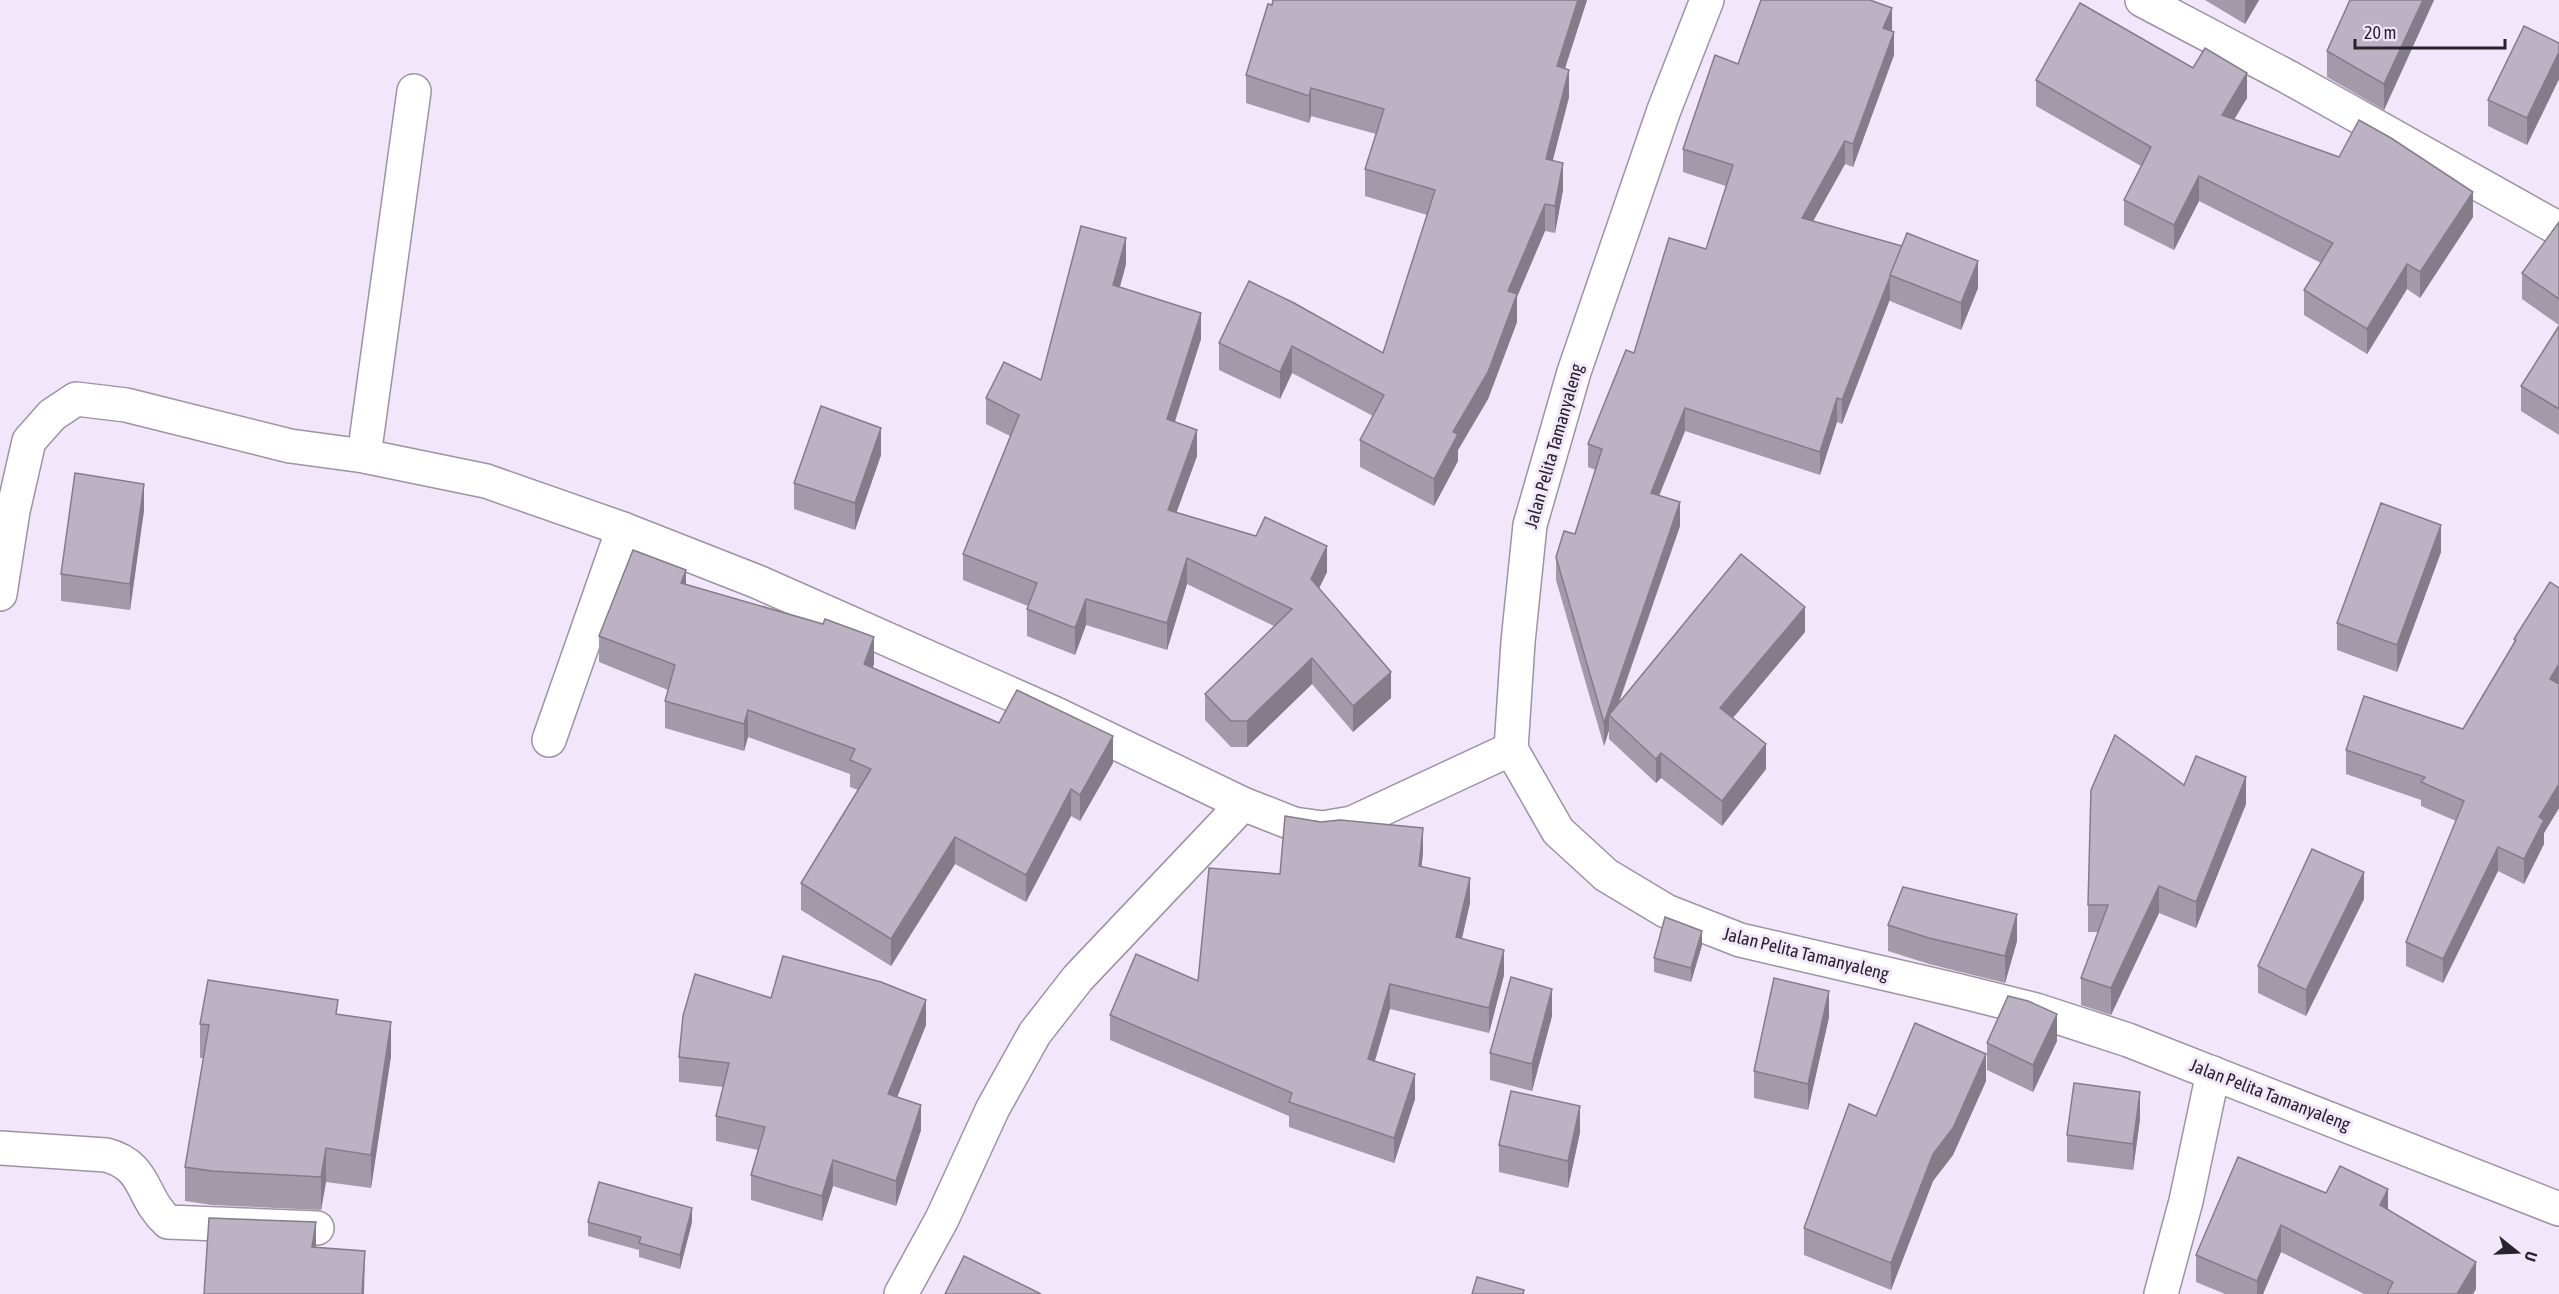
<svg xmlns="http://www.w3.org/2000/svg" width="2559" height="1294" viewBox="0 0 2559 1294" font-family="'Asap Condensed',sans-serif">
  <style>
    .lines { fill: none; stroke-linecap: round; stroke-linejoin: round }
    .minor-casing { stroke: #9d93a4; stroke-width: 36 }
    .minor { stroke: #fff; stroke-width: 33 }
    .wall { fill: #a299a9 }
    .shaded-wall { fill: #847d89 }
    .building { fill: #bcb2c4; stroke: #847d89; stroke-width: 1.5 }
    .labels { text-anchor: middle; stroke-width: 6; stroke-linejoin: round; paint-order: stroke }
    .street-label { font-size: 18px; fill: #27232a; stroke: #f2e7fa }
  </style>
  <rect width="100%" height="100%" fill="#f2e7fa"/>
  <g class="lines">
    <g class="minor-casing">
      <g id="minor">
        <path d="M1707 0 1664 110 1574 372 1530 525 1518 642 1511 749 1558 831 1606 875 1666 911 1740 940 1956 990 2036 1010 2128 1040 2559 1209"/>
        <path d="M2142 0 2288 77 2559 229"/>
        <path d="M364 456 414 91"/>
        <path d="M0 594 13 511 29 441 52 415 76 399 126 405 290 446 364 456 486 481 623 529 758 582 1056 714 1243 804"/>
        <path d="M549 740 623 529"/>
        <path d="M0 1148 106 1155C148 1166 140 1197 168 1222L317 1228"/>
        <path d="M901 1294 942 1219 993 1108 1035 1033 1078 978 1243 804 1294 824 1323 828 1352 823 1511 749"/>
        <path d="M2161 1294 2186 1201 2213 1073"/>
      </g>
    </g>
    <use href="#minor" class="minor"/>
  </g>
  <g class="wall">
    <path d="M1587 0 1565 68 1569 97 1553 160 1563 190 1555 233 1545 231 1517 297V322L1488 399 1458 450V461L1434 506 1360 467V440L1373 416 1292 373 1280 399 1219 370V343L1249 281 1383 353 1427 215 1365 196V169L1376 134 1311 116 1309 123 1246 103V75L1272 5Z"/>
    <path d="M2205 0H2259L2245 24Z"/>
    <path d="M2350 0H2434L2384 110 2327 77V51Z"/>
    <path d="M1892 31 1894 55 1853 167 1845 164 1813 221 1978 288 1961 330 1890 301V299L1842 424 1837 422 1820 475 1685 431 1659 495 1680 526 1619 703 1805 632 1733 718 1766 769 1722 826 1661 778 1656 783 1609 739V730L1604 746 1556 580V557L1575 534 1596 470 1588 467V444L1634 353 1706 249 1726 186 1683 172V149L1738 64Z"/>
    <path d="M2559 43V79L2527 145 2488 126V100Z"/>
    <path d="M2036 80 2247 98 2234 119 2473 217 2420 298 2407 289 2367 354 2304 315V290L2321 263 2199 201 2174 250 2124 225V200L2141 166 2036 106Z"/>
    <path d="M2559 222V325L2522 299V273Z"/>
    <path d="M1126 264 1120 287 1201 339 1175 422 1197 456 1176 513 1327 572 1319 588 1391 698 1353 732 1312 684 1247 747H1231L1205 720V694L1274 626 1187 584 1167 650 1086 625 1075 655 1027 636V609L1028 606 963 580V554L1010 436 986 424V398L1041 380Z"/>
    <path d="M2559 326V435L2521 411V386Z"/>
    <path d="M881 455 855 530 794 509V483Z"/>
    <path d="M144 510 130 610 61 601V574Z"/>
    <path d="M2441 552 2397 672 2337 650V623Z"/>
    <path d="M686 584 874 664 872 668 999 723 1113 763 1080 821 1071 816 1026 902 955 864 891 966 801 910V883L858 790 850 787V774L748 737 744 751 665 728V701L668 690 599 662V636Z"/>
    <path d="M2559 588V808L2544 833V844L2524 884 2498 871 2443 983 2406 966V942L2456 821 2421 806V800L2346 774V750L2463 729 2514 643V639Z"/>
    <path d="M2184 785 2246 804 2196 928 2159 913 2111 1015 2081 1005V978L2098 932H2088V905Z"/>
    <path d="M1423 853 1421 867 1470 903 1462 939 1504 975 1489 1033 1390 1009 1375 1061 1415 1099 1394 1163 1289 1127V1116L1110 1040V1015L1198 981 1280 874Z"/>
    <path d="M2364 899 2306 1016 2258 993V966Z"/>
    <path d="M1888 925 2017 941 2005 983 1929 964 1888 951Z"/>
    <path d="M1702 945 1691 982 1654 972V958Z"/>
    <path d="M771 998 926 1025 897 1097 921 1130 896 1206 833 1186 822 1221 751 1200V1175L758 1150 716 1141V1116L723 1087 679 1082V1057Z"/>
    <path d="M338 1014 391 1056 371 1188 326 1182 321 1210 212 1205 185 1201V1167L203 1058H200V1024Z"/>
    <path d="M1552 1016 1532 1091 1490 1080V1053Z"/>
    <path d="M1829 1017 1808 1110 1754 1098V1071Z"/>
    <path d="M2057 1041 2033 1092 1987 1070V1043Z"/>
    <path d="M1986 1081 1953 1155 1933 1181 1891 1290 1804 1255V1228L1876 1116Z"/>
    <path d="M2140 1119 2133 1170 2067 1162V1135Z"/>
    <path d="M1580 1132 1568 1188 1499 1172V1145Z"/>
    <path d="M2326 1193 2388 1210 2476 1289 2473 1294H2364L2281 1252 2263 1294H2225L2196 1282V1255Z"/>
    <path d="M588 1222H692L680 1269 639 1257V1250L588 1236Z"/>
  </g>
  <g class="shaded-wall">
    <path d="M1578 0H1587L1557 93V66Z"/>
    <path d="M2245 0H2259L2245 24Z"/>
    <path d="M2423 0H2434L2384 110V84Z"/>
    <path d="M1892 8V31L1883 28Z"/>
    <path d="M1894 32V55L1853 167V144Z"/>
    <path d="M2559 52V79L2527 145V118Z"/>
    <path d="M1569 70V97L1546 186V159Z"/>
    <path d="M2247 73V98L2222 140V115Z"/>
    <path d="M1311 88V116L1309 123V96Z"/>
    <path d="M1845 141V164L1802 241V218Z"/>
    <path d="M1563 163V190L1555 233V206Z"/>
    <path d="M2199 176V201L2174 250V225Z"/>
    <path d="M2473 192V217L2420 298V272Z"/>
    <path d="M1545 204V231L1517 297V322L1488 399 1458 450V461L1434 506V479L1508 291Z"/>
    <path d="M1126 238V264L1113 311V285Z"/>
    <path d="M1978 261V288L1961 330V303Z"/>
    <path d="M2407 264V289L2367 354V329Z"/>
    <path d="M1890 276V299L1842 424V400Z"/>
    <path d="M1201 313V339L1167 445V419Z"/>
    <path d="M1292 346V373L1280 399V372Z"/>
    <path d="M1837 398V422L1820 475V452Z"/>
    <path d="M1685 408V431L1651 516V493Z"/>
    <path d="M881 428V455L855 530V503Z"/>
    <path d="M1197 430V456L1168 536V510Z"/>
    <path d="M144 484V510L130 610V584Z"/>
    <path d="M1680 502V526L1613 718 1609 715V730L1604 746V723Z"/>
    <path d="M2441 525V552L2397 672V645Z"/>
    <path d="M1327 546V572L1311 605V579Z"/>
    <path d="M1187 558V584L1167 650V623Z"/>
    <path d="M686 570V597L681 583Z"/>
    <path d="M1086 599V625L1075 655V628Z"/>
    <path d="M1805 607V632L1720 733V708Z"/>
    <path d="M874 637V664L864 691V664Z"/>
    <path d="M1312 658V684L1247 747V721Z"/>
    <path d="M2559 664V689L2550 679Z"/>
    <path d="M1391 672V698L1353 732V706Z"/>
    <path d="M748 710V737L744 751V724Z"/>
    <path d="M1113 736V763L1080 821V795Z"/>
    <path d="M1766 744V769L1722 826V801Z"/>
    <path d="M1661 753V778L1656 783V759Z"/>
    <path d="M2246 777V804L2196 928V902Z"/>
    <path d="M2559 784V808L2544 833V844L2524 884V859L2539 817Z"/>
    <path d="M1071 789V816L1026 902V875Z"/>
    <path d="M1423 828V853L1419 890V866Z"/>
    <path d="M955 837V864L891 966V939Z"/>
    <path d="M2498 847V871L2443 983V959Z"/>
    <path d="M2364 872V899L2306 1016V990Z"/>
    <path d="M1470 878V903L1456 962V937Z"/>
    <path d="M2159 886V913L2111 1015V988Z"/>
    <path d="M2017 914V941L2005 983V956Z"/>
    <path d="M1702 931V945L1691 982V968Z"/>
    <path d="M1504 950V975L1489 1033V1008Z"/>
    <path d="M1390 984V1009L1368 1083V1059Z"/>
    <path d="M1552 989V1016L1532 1091V1064Z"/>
    <path d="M1829 991V1017L1808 1110V1084Z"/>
    <path d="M926 1000V1025L888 1120V1094Z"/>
    <path d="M2057 1014V1041L2033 1092V1065Z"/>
    <path d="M391 1022V1056L371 1188V1155Z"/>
    <path d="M1986 1054V1081L1953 1155 1933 1181 1891 1290V1263L1933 1154Z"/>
    <path d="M1415 1074V1099L1394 1163V1138Z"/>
    <path d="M2140 1092V1119L2133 1170V1144Z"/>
    <path d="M921 1105V1130L896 1206V1181Z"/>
    <path d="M1580 1106V1132L1568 1188V1161Z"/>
    <path d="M326 1148V1182L321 1210V1177Z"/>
    <path d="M833 1160V1186L822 1221V1196Z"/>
    <path d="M2388 1189V1216L2380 1205Z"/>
    <path d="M692 1208V1222L680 1269V1255Z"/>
    <path d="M316 1222V1247L312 1272V1247Z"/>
    <path d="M2281 1225V1252L2263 1294H2257V1281Z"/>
    <path d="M365 1251 364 1294H362Z"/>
    <path d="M2476 1262V1289L2473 1294H2457Z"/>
  </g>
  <g class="building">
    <path d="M1273 0H1578L1557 66 1569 70 1546 159 1563 163 1555 206 1545 204 1508 291 1517 294 1488 372 1453 432 1458 434 1434 479 1360 440 1384 395 1292 346 1280 372 1219 343 1249 281 1294 303 1383 353 1435 190 1365 169 1384 109 1311 88 1309 96 1246 75 1268 4 1272 5Z"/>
    <path d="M1761 0H1870L1892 8 1883 28 1894 32 1853 144 1845 141 1802 218 1902 246 1842 400 1837 398 1820 452 1685 408 1651 493 1680 502 1604 723 1556 557 1564 531 1575 534 1602 449 1588 444 1626 350 1634 353 1669 238 1706 249 1733 165 1683 149 1715 55 1738 64Z"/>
    <path d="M2350 0H2423L2384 84 2327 51Z"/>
    <path d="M2080 3 2193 68 2205 48 2247 73 2222 115 2339 157 2359 120 2391 138 2473 192 2420 272 2407 264 2367 329 2304 290 2333 243 2199 176 2174 225 2124 200 2151 147 2036 80Z"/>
    <path d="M2524 26 2559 43V52L2527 118 2488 100Z"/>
    <path d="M2559 222V299L2522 273Z"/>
    <path d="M1081 226 1126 238 1113 285 1201 313 1167 419 1197 430 1168 510 1256 536 1265 517 1327 546 1311 579 1391 672 1353 706 1312 658 1247 721H1231L1205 694 1292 609 1187 558 1167 623 1086 599 1075 628 1027 609 1037 583 963 554 1019 415 986 398 1004 362 1041 380Z"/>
    <path d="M1907 233 1978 261 1961 303 1890 275Z"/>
    <path d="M2559 326V409L2521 386Z"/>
    <path d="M821 406 881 428 855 503 794 483Z"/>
    <path d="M75 473 144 484 130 584 61 574Z"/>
    <path d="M2381 503 2441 525 2397 645 2337 623Z"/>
    <path d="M633 550 686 570 681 583 823 624 825 619 874 637 864 664 999 723 1017 690 1113 736 1080 795 1071 789 1026 875 955 837 891 939 801 883 871 769 850 760 855 749 748 710 744 724 665 701 675 665 599 636Z"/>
    <path d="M1741 554 1805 607 1720 708 1766 744 1722 801 1661 753 1656 759 1609 715Z"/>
    <path d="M2550 582 2559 588V664L2550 679 2559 684V784L2539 817 2544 820 2524 859 2498 847 2443 959 2406 942 2464 801 2421 782 2425 777 2346 750 2364 696 2463 729 2516 640 2514 639Z"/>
    <path d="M2115 735 2184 785 2196 756 2246 777 2196 902 2159 886 2111 988 2081 978 2108 905H2088L2091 790Z"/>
    <path d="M1285 816 1321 822 1340 820 1423 828 1419 866 1470 878 1456 937 1504 950 1489 1008 1390 984 1368 1059 1415 1074 1394 1138 1289 1102 1292 1093 1110 1015 1136 954 1198 981 1209 868 1280 874Z"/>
    <path d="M2312 849 2364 872 2306 990 2258 966Z"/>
    <path d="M1903 887 2017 914 2005 956 1929 938 1888 925Z"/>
    <path d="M1665 917 1702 931 1691 968 1654 958Z"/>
    <path d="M783 956 881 982 926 1000 888 1094 921 1105 896 1181 833 1160 822 1196 751 1175 765 1127 716 1116 729 1063 679 1057 683 1016 695 974 771 998Z"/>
    <path d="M1511 977 1552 989 1532 1064 1490 1053Z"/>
    <path d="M1774 978 1829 991 1808 1084 1754 1071Z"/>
    <path d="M208 980 338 1000 336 1014 391 1022 371 1155 326 1148 321 1177 212 1171 185 1167 209 1025 200 1024Z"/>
    <path d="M2008 996 2028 1001 2057 1014 2033 1065 1987 1043Z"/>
    <path d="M1915 1023 1986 1054 1953 1128 1933 1154 1891 1263 1804 1228 1849 1104 1876 1116Z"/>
    <path d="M2074 1083 2140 1092 2133 1144 2067 1135Z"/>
    <path d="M1511 1091 1580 1106 1568 1161 1499 1145Z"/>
    <path d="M2238 1157 2326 1193 2340 1166 2388 1189 2380 1205 2476 1262 2457 1294H2387L2393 1282 2281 1225 2257 1281 2196 1255Z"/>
    <path d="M599 1182 692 1208 680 1255 639 1243 641 1237 588 1222Z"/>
    <path d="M209 1218 316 1222 312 1247 365 1251 362 1294H204Z"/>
    <path d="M964 1256 1041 1294H945Z"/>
    <path d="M1477 1277 1524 1290 1523 1294H1472Z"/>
  </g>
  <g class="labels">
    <g class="street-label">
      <text transform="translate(1554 446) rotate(-74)" y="6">Jalan Pelita Tamanyaleng</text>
      <text transform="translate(1806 954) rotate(14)" y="6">Jalan Pelita Tamanyaleng</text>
      <text transform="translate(2270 1095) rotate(21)" y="6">Jalan Pelita Tamanyaleng</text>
    </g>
  </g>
  <g transform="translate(2517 1252) rotate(108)" stroke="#f2e7fa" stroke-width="4.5" paint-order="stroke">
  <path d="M0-4.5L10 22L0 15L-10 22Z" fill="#27232a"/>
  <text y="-9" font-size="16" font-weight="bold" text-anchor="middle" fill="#27232a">U</text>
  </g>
  <path d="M2355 39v9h150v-9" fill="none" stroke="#27232a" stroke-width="3"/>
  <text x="2364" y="39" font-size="18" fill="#27232a" stroke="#f2e7fa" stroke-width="4.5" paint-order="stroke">20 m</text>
</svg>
